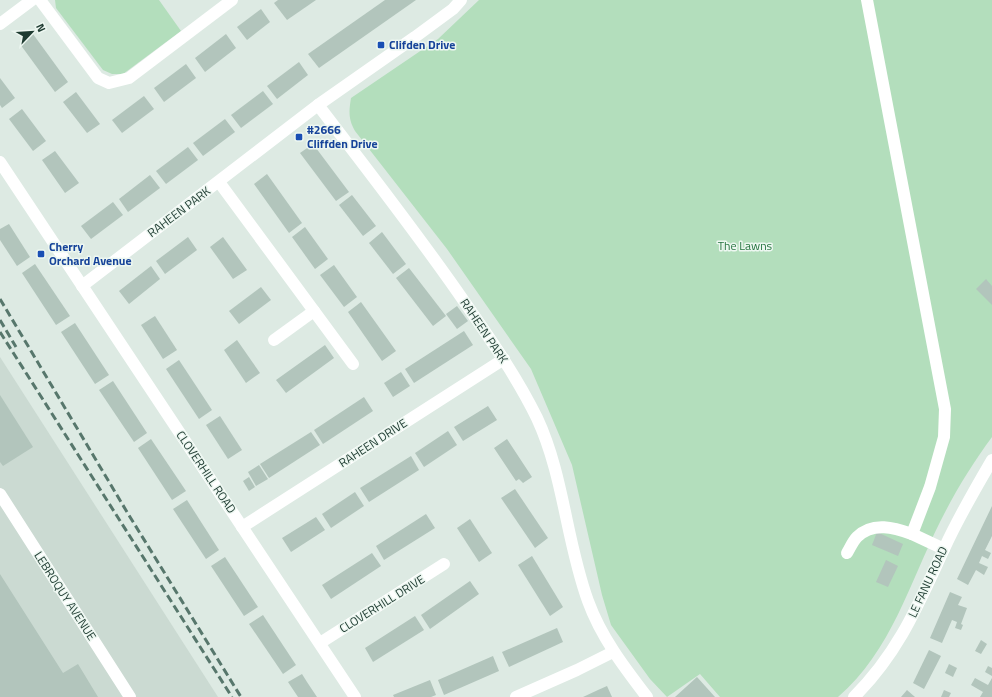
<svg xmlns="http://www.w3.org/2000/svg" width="992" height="697" viewBox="0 0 992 697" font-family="'Titillium Web',sans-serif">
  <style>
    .built { fill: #cbdad2 }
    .green { fill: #b3debc }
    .building { fill: #b2c5bc }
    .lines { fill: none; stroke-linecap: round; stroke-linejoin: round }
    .minor { stroke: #fff; stroke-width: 12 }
    .rail { stroke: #57776c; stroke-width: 3; stroke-dasharray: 8 4; stroke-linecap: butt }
    .transit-dot { fill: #1a4fb4; stroke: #edf7f1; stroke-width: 1.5 }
    .labels { text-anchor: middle; stroke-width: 3; stroke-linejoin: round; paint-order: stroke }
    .transit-label { font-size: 12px; font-weight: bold; fill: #164399; stroke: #edf7f1; text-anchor: start }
    .street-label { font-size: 12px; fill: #1e3b31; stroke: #edf7f1 }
    .park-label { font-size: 12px; fill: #25743f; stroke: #edf7f1 }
  </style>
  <rect width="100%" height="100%" fill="#ddeae3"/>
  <path class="built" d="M0 357 59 449 218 697H0Z"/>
  <g class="green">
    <path d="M55 0H159L181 31 123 74H112L103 70 56 8Z"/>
    <path d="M479 0H992V437C972 464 955 492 940 522 910 582 891 652 838 697H720L700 674 667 697 650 679 611 625 602 595 572 465 531 369 447 249 355 131C348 119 349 111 351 98L438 39Z"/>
  </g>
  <g class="building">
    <path d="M278 0H316L287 20 274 3Z"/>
    <path d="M385 0H416L319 68 308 54Z"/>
    <path d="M261 9 270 22 247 40 237 27Z"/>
    <path d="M33 34 68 82 55 92 20 44Z"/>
    <path d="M226 34 236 48 205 72 195 58Z"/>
    <path d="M299 62 308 75 277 99 267 86Z"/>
    <path d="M186 64 196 78 164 102 154 88Z"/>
    <path d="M0 78 15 98 2 108 0 105Z"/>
    <path d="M263 91 273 104 241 128 231 115Z"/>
    <path d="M76 92 100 124 87 133 63 102Z"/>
    <path d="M144 96 154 109 122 133 112 120Z"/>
    <path d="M22 109 46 141 33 151 9 119Z"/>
    <path d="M225 119 235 132 203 156 193 143Z"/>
    <path d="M313 144 349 192 336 201 300 153Z"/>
    <path d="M188 147 198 160 166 184 156 171Z"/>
    <path d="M55 151 79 183 65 193 42 160Z"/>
    <path d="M267 174 302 223 289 233 254 184Z"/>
    <path d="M150 175 160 188 128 212 119 199Z"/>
    <path d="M352 195 376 226 363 236 339 205Z"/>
    <path d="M113 202 123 215 91 239 81 226Z"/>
    <path d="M9 224 30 257 17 266 0 240V229Z"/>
    <path d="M305 227 328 259 315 269 292 237Z"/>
    <path d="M382 232 406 264 393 274 369 243Z"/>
    <path d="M188 237 197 250 165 274 156 261Z"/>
    <path d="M223 237 247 270 233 279 210 247Z"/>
    <path d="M35 264 70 316 56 325 22 273Z"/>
    <path d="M334 265 357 297 344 307 320 275Z"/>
    <path d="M151 266 160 279 129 304 119 291Z"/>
    <path d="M409 268 446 316 433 326 396 278Z"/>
    <path d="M986 279 992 286V305L976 289Z"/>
    <path d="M261 287 271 300 239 324 229 311Z"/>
    <path d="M361 302 396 351 382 361 348 312Z"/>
    <path d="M457 306 468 321 457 329 446 314Z"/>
    <path d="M155 316 177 350 163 359 141 325Z"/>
    <path d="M75 323 109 375 95 384 61 332Z"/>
    <path d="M464 331 473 345 414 383 405 369Z"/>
    <path d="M237 340 260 373 246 383 224 350Z"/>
    <path d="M325 345 334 358 286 393 276 380Z"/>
    <path d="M179 360 212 410 199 419 166 369Z"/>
    <path d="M401 372 410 386 393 397 384 383Z"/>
    <path d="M113 381 147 433 134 442 99 390Z"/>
    <path d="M0 395 33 447 3 466 0 462Z"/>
    <path d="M364 397 373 411 323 444 314 430Z"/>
    <path d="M488 406 497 420 463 441 454 427Z"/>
    <path d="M220 416 242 450 228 459 206 425Z"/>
    <path d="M448 431 457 445 424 467 415 453Z"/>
    <path d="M311 432 320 445 269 478 260 464Z"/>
    <path d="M151 439 186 491 172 500 138 448Z"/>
    <path d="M507 439 532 477 523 483 519 479 516 481 494 448Z"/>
    <path d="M411 456 419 470 369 502 360 488Z"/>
    <path d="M259 465 268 479 256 486 248 472Z"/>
    <path d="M249 477 255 487 249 491 243 481Z"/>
    <path d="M515 489 548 538 535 548 501 498Z"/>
    <path d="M355 492 364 506 331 528 322 514Z"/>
    <path d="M187 500 219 550 206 559 173 509Z"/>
    <path d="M992 506V536L985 550 991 553 988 559 982 556 979 563 988 567 984 575 976 570 968 585 957 579Z"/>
    <path d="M426 514 435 528 384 560 376 546Z"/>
    <path d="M316 517 325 530 291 552 282 538Z"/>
    <path d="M470 519 492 553 479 562 457 528Z"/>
    <path d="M877 532 903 544 898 556 872 545Z"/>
    <path d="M372 553 381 566 331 599 322 585Z"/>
    <path d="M532 556 563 607 550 616 518 565Z"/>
    <path d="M225 557 258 607 244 616 211 566Z"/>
    <path d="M886 560 898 566 888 587 876 582Z"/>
    <path d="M0 574 63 673 78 664 98 697H0Z"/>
    <path d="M470 581 479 594 430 629 421 615Z"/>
    <path d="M950 592 962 597 958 605 967 608 961 624 963 625 961 630 955 628 957 622 952 620 942 643 930 638Z"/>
    <path d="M263 615 296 665 283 674 249 624Z"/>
    <path d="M415 616 424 630 373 662 365 648Z"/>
    <path d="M557 628 563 642 509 667 502 652Z"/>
    <path d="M981 640 987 644 981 654 975 651Z"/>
    <path d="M929 650 941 656 924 689 913 683Z"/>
    <path d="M493 656 499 671 444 695 438 680Z"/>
    <path d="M949 664 957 668 953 677 945 673Z"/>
    <path d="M988 666 992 668V676L985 672Z"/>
    <path d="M302 674 307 682 317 697H298L288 682Z"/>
    <path d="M697 677 715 697H675Z"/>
    <path d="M975 678 988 685 992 678V697H980L983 692 971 685Z"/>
    <path d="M430 680 436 695 431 697H394L393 695Z"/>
    <path d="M607 686 612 697H583L598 690Z"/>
    <path d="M907 690 915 697H901Z"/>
    <path d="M944 690 951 693 949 697H941Z"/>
  </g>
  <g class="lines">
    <g class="minor">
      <path d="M40 0 98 78 109 83 129 78 232 0"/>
      <path d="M867 0 945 409 944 437 930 487 912 534 944 549"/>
      <path d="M0 24 32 0"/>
      <path d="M318 105C369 172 421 238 468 307 493 343 518 379 537 418 564 476 566 541 588 601 601 637 624 667 647 697"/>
      <path d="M0 162 355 697"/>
      <path d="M219 182 353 364"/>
      <path d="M82 286 318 105 415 37 453 9 461 0"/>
      <path d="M274 340 314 311"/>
      <path d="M0 494 130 697"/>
      <path d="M242 527 504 359"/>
      <path d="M847 553C850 548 853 541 857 537 873 521 895 528 912 534"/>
      <path d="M320 643 444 564"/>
      <path d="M516 697 577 670 613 652"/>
      <path d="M854 697C899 652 918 605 944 549 958 518 975 489 992 460"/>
    </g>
    <g class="rail">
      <path d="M0 299 127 512 241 697"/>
      <path d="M0 320 16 347"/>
      <path d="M0 332 232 697"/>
    </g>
  </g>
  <g class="transit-dot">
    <rect x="377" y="41" width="8" height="8" rx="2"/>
    <rect x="295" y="133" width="8" height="8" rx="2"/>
    <rect x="37" y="250" width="8" height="8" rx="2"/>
  </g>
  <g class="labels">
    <g class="transit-label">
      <text x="389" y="49">Clifden Drive</text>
      <text x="307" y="134">#2666<tspan x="307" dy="14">Cliffden Drive</tspan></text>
      <text x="49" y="251">Cherry<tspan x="49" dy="14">Orchard Avenue</tspan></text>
    </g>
    <g class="street-label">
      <text transform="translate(179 212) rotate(-37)" y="4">RAHEEN PARK</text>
      <text transform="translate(484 331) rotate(56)" y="4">RAHEEN PARK</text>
      <text transform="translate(373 443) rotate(-33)" y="4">RAHEEN DRIVE</text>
      <text transform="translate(206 472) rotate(56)" y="4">CLOVERHILL ROAD</text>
      <text transform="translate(928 582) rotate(-65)" y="4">LE FANU ROAD</text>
      <text transform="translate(65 596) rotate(57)" y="4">LEBROQUY AVENUE</text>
      <text transform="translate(382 604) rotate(-32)" y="4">CLOVERHILL DRIVE</text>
    </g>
    <g class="park-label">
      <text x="745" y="250">The Lawns</text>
    </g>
  </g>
  <g transform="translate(32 32) rotate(65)" stroke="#edf7f1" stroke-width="3" paint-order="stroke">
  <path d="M0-3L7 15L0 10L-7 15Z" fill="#1e3b31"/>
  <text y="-6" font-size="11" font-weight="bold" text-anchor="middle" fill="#1e3b31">N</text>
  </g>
</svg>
